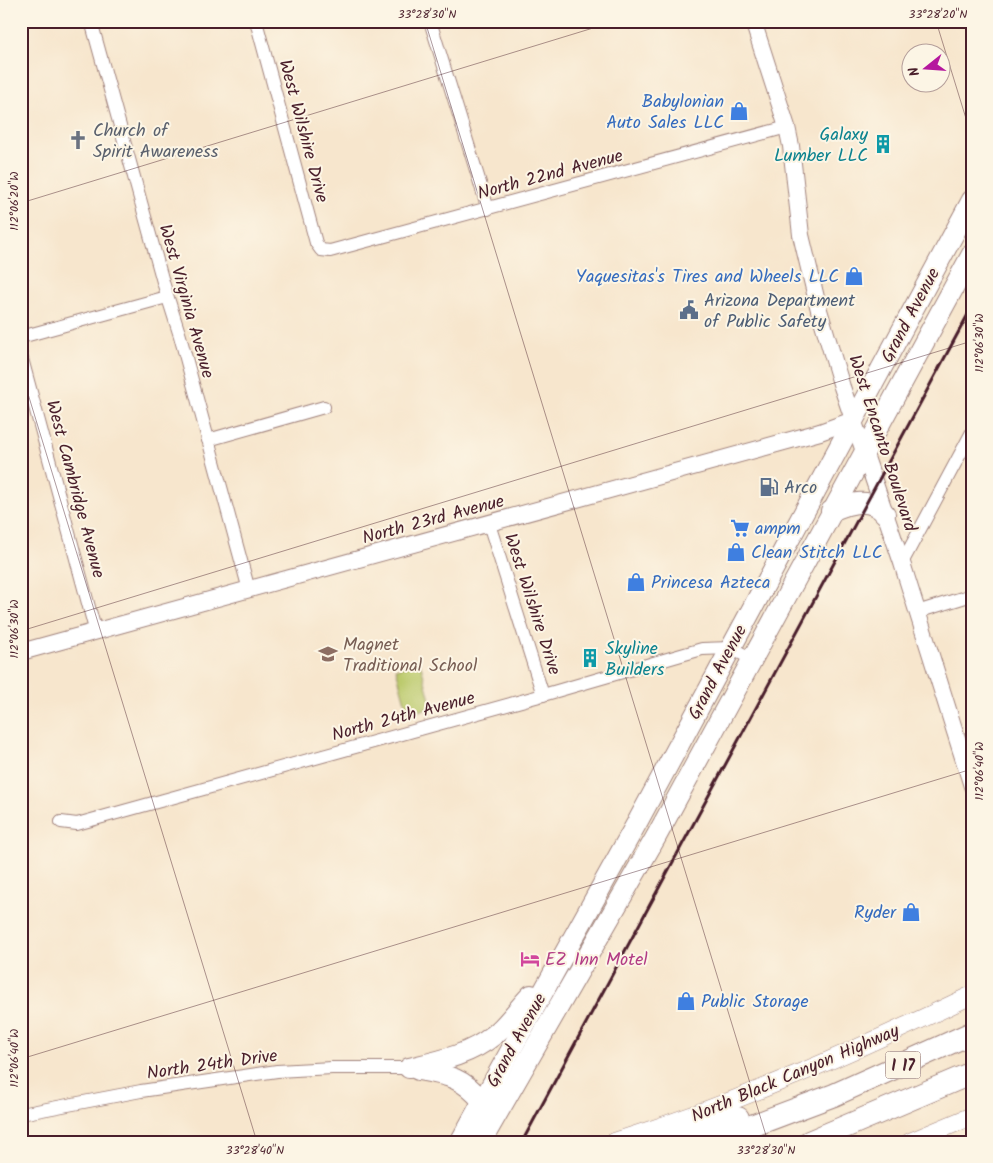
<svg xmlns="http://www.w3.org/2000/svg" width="993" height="1163" viewBox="0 0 993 1163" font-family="Kalam,sans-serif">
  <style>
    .green { fill: #bcca6d; stroke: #83744c }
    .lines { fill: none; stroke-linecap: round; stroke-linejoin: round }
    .minor-casing { stroke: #a0827c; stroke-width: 14 }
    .tertiary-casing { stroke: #a0827c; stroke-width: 18 }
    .secondary-casing { stroke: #a0827c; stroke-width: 19 }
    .primary-casing { stroke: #a0827c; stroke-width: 22 }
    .motorway-casing { stroke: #a0827c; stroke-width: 24 }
    .minor { stroke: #fff; stroke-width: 12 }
    .tertiary { stroke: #fff; stroke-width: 16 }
    .secondary { stroke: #fff; stroke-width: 18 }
    .primary { stroke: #fff; stroke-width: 20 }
    .motorway { stroke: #fff; stroke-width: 22 }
    .rail { stroke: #4a1f2b; stroke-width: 3 }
    .ticks { fill: none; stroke: #4a1f2b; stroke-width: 1; stroke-opacity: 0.45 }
    .labels { text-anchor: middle; stroke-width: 4; stroke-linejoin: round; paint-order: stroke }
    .shield { fill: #fcf5e5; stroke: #7f5f63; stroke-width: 1 }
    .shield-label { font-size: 16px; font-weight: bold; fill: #4a1f2b }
    .shop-label { font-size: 18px; fill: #366cbe; stroke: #fcf5e5; text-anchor: start }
    .worship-label { font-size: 18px; fill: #5b616d; stroke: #fcf5e5; text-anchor: start }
    .street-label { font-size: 18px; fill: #4a1f2b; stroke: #fcf5e5 }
    .culture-label { font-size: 18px; fill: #0d838f; stroke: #fcf5e5; text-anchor: end }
    .service-label { font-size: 18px; fill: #4e5e75; stroke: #fcf5e5; text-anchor: start }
    .education-label { font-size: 18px; fill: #785e54; stroke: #fcf5e5; text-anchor: start }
    .hotel-label { font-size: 18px; fill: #b23c85; stroke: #fcf5e5; text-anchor: start }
    .neatline { fill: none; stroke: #4a1f2b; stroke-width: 2 }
    .ticks-label { font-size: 12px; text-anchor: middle; fill: #4a1f2b }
  </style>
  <rect width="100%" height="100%" fill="#fcf5e5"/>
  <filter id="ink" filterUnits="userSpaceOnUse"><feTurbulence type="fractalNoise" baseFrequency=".02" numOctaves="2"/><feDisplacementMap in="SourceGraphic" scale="10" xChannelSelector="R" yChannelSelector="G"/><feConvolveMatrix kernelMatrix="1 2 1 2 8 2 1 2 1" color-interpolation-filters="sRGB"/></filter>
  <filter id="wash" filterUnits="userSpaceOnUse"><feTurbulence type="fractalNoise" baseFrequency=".0096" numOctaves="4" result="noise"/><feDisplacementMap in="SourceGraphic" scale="20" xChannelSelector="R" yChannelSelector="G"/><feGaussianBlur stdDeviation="1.12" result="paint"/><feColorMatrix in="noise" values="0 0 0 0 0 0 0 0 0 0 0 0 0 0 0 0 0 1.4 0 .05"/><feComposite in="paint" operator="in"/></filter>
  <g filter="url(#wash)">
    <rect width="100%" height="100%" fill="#f7e6cd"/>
    <path class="green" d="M420 662 432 707 408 714 396 669Z"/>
  </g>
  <g filter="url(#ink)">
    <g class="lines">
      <g class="minor-casing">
        <g id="minor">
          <path d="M91 21 163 282 180 336 249 590"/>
          <path d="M256 21 316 243 321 250 330 251 787 127"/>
          <path d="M430 21 488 209"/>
          <path d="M21 337 167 297"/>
          <path d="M21 355 96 633"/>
          <path d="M208 440 324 407"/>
          <path d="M489 524 543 695"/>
          <path d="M902 563 972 432"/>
          <path d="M917 612 972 595"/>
          <path d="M61 822 77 824 543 695 702 649 730 648 753 659"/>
          <path d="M21 1114 141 1091 277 1071 332 1068H409"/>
        </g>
      </g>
      <g class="tertiary-casing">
        <g id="tertiary">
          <path d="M753 21 787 127 791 146 801 235 819 310 842 387 902 563 972 786"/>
          <path d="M21 652 820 432 853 420"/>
        </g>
      </g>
      <g class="secondary-casing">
        <g id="secondary">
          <path d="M614 1142C738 1103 855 1051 972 995"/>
          <path d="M910 1142 972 1116"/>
        </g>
      </g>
      <g class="primary-casing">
        <g id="primary">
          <path d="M831 511C850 503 871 496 885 514"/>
          <path d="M409 1068C439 1061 470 1055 494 1035 508 1024 518 1008 531 995"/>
          <path d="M418 1070C447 1075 463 1077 482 1101"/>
          <path d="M460 1142 639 819 972 200"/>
          <path d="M481 1142 656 837 972 254"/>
        </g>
      </g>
      <g class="motorway-casing">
        <g id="motorway">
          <path d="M645 1142 738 1118"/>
          <path d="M709 1142 834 1095 972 1033"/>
          <path d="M809 1142 972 1073"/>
        </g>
      </g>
      <use href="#minor" class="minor"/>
      <use href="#tertiary" class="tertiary"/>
      <use href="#secondary" class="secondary"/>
      <use href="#primary" class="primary"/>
      <use href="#motorway" class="motorway"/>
      <path class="rail" d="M522 1142 972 307"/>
    </g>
  </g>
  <path class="ticks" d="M425 21 768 1142M936 21 972 138M21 203 616 21M21 371 257 1142M21 631 972 341M21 1059 972 769"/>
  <defs>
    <g id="shop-bare" transform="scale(1.5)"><path d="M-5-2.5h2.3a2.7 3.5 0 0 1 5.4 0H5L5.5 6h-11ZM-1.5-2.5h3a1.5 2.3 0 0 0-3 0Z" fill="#3f7fe0" stroke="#fcf5e5" stroke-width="2.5" paint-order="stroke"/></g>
    <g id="church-bare" transform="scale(1.5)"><path d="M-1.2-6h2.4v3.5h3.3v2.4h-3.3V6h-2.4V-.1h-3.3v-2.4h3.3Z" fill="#6b7280" stroke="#fcf5e5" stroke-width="2.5" paint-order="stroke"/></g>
    <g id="building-bare" transform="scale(1.5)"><path d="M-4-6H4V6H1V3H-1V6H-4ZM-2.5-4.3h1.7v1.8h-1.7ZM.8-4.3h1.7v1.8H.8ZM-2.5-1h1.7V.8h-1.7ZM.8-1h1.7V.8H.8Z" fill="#0f9aa8" stroke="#fcf5e5" stroke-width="2.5" paint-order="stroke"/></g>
    <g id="civic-bare" transform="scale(1.5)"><path d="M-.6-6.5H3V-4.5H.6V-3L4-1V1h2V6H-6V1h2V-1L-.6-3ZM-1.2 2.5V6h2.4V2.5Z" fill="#5c6f8a" stroke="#fcf5e5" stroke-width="2.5" paint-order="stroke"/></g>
    <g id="fuel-bare" transform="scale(1.5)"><path d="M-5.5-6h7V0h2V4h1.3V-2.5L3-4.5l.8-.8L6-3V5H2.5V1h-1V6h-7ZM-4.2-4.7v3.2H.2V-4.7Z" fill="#5c6f8a" stroke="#fcf5e5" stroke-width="2.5" paint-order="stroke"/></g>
    <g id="supermarket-bare" transform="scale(1.5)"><path d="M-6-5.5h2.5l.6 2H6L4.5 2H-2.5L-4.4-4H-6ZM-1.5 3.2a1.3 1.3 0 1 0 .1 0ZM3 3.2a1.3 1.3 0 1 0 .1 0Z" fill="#3f7fe0" stroke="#fcf5e5" stroke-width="2.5" paint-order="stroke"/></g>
    <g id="school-bare" transform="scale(1.5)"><path d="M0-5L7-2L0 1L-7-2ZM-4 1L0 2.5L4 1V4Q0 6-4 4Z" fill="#8d6e63" stroke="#fcf5e5" stroke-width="2.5" paint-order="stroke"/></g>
    <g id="hotel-bare" transform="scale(1.5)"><path d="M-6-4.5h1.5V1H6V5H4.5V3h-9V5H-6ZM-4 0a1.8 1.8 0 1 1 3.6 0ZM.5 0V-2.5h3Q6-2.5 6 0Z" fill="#d1479c" stroke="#fcf5e5" stroke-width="2.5" paint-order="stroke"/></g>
  </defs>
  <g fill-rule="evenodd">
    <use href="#shop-bare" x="739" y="111"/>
    <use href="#church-bare" x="78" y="140"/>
    <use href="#building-bare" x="883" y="144"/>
    <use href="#shop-bare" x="854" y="276"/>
    <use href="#civic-bare" x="689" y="310"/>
    <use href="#fuel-bare" x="769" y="487"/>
    <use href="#supermarket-bare" x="740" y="528"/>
    <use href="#shop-bare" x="736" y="552"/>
    <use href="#shop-bare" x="636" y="582"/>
    <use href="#school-bare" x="328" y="654"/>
    <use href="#building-bare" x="590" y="658"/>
    <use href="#shop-bare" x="911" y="912"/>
    <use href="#hotel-bare" x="530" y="959"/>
    <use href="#shop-bare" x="686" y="1001"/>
  </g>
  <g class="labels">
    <rect class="shield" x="885.5" y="1051.5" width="35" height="27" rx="4"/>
    <g class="shield-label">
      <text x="903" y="1071">I 17</text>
    </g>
    <g class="shop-label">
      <text x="724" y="107" text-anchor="end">Babylonian<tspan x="724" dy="21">Auto Sales LLC</tspan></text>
      <text x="839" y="282" text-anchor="end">Yaquesitas's Tires and Wheels LLC</text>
      <text x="755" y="534">ampm</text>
      <text x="751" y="558">Clean Stitch LLC</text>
      <text x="651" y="588">Princesa Azteca</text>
      <text x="896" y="918" text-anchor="end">Ryder</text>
      <text x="701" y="1007">Public Storage</text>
    </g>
    <g class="worship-label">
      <text x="93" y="136">Church of<tspan x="93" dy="21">Spirit Awareness</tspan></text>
    </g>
    <g class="street-label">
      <text transform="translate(304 131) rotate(75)" y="6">West Wilshire Drive</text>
      <text transform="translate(550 174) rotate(-15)" y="6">North 22nd Avenue</text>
      <text transform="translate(187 301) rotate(74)" y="6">West Virginia Avenue</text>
      <text transform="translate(910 315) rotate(-62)" y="6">Grand Avenue</text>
      <text transform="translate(883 443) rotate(72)" y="6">West Encanto Boulevard</text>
      <text transform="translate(76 489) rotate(75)" y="6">West Cambridge Avenue</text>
      <text transform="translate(433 519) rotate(-15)" y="6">North 23rd Avenue</text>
      <text transform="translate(533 604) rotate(72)" y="6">West Wilshire Drive</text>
      <text transform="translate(717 672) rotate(-62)" y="6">Grand Avenue</text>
      <text transform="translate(403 716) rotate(-15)" y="6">North 24th Avenue</text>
      <text transform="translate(516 1040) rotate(-61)" y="6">Grand Avenue</text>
      <text transform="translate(212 1064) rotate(-8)" y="6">North 24th Drive</text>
      <text transform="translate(795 1073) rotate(-23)" y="6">North Black Canyon Highway</text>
    </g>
    <g class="culture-label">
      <text x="868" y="140">Galaxy<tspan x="868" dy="21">Lumber LLC</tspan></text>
      <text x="605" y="654" text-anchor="start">Skyline<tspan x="605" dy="21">Builders</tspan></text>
    </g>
    <g class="service-label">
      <text x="704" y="306">Arizona Department<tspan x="704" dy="21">of Public Safety</tspan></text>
      <text x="784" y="493">Arco</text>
    </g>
    <g class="education-label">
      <text x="343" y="650">Magnet<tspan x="343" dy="21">Traditional School</tspan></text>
    </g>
    <g class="hotel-label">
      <text x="545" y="965">EZ Inn Motel</text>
    </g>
  </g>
  <rect width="993" height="1163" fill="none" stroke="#fcf5e5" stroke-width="55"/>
  <g transform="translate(926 68) rotate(253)"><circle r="24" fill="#fcf5e5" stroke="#b59f9b"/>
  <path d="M0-4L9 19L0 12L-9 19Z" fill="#b5179e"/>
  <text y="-8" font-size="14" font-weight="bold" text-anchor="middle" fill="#4a1f2b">N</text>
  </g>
  <rect x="28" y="28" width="938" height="1108" class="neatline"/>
  <g class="ticks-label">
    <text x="427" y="18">33°28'30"N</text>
    <text x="938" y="18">33°28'20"N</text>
    <text transform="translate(14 201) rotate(-90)" y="4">112°06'20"W</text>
    <text transform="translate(979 343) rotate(-90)" y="4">112°06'30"W</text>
    <text transform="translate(14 629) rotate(-90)" y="4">112°06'30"W</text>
    <text transform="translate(979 771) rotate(-90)" y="4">112°06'40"W</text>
    <text transform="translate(14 1058) rotate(-90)" y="4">112°06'40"W</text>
    <text x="255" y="1154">33°28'40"N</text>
    <text x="766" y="1154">33°28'30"N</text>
  </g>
</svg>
